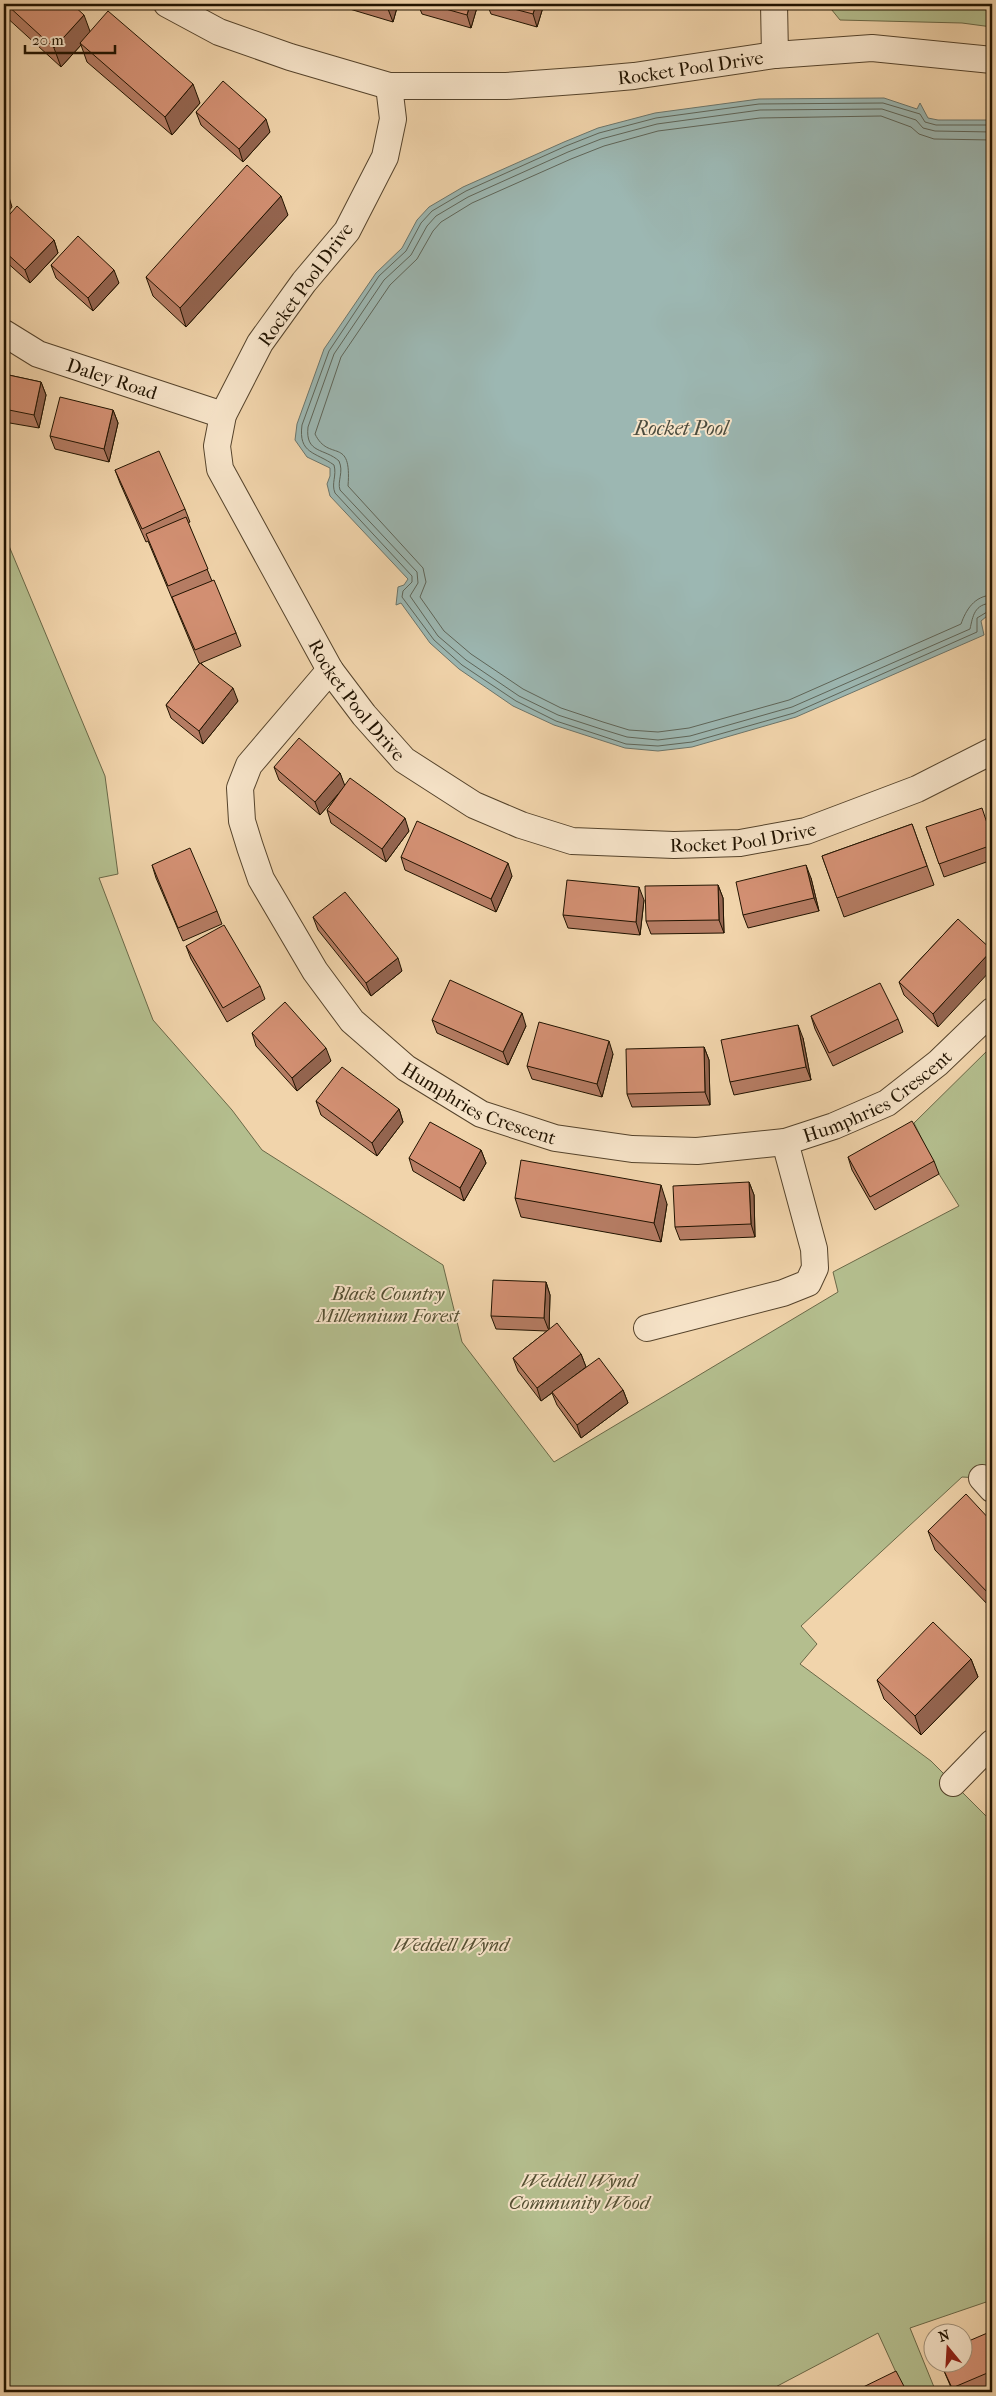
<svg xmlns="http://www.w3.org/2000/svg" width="996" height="2396" viewBox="0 0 996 2396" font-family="'IM FELL French Canon',serif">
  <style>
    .green { fill: #b4be8e; stroke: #6a6847 }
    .water { fill: #9cb7b2; stroke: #6b756b }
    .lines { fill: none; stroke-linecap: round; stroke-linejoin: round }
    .shore { stroke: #5e6559; stroke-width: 1 }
    .street-casing { stroke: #55432b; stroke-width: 28 }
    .street { stroke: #f6e3c8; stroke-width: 26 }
    .wall { fill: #b57c63; stroke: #211300 }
    .shaded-wall { fill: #946550; stroke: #211300 }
    .building { fill: #d39073; stroke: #211300 }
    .labels { text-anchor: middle; stroke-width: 4; stroke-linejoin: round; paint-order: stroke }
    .street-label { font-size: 19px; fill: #211300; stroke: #f6e3c8 }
    .park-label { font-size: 19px; font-style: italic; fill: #544f32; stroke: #f6e3c8 }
    .water-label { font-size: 20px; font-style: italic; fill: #4c4c3e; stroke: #f6e3c8 }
  </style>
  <rect width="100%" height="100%" fill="#f1d4ab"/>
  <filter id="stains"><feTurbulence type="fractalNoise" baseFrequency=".004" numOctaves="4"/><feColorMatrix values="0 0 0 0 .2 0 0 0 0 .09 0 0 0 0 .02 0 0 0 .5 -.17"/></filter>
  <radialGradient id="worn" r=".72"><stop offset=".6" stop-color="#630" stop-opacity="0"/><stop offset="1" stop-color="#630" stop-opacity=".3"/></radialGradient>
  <g class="green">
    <path d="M827 4H992V27L962 23 840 20Z"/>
    <path d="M4 534 105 776 118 874 99 878 153 1020 232 1110 262 1150 443 1265 462 1342 554 1462 838 1292 833 1272 959 1206 939 1174 914 1123 992 1046V1467L982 1478 962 1477 801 1626 817 1644 800 1664 931 1761 992 1822V2300L910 2328 936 2392H905L878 2333 766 2392H4Z"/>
  </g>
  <path class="water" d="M884 98 917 109 920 103 928 118 938 120H992V612L981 621 984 635 796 717 692 747 658 751 625 748 554 725 513 706 459 669 430 643 401 603 396 605 398 587 404 585 408 579 330 496 327 484 330 476V468L307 457 295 440 297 424 324 349 376 273 402 248 417 220 429 207 463 187 564 142 598 128 655 113 759 99Z"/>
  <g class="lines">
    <g class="shore">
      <path d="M992 125H936L925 122 920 114 883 103 759 104 656 118 599 133 566 146 466 191 432 211 421 223 406 251 379 276 329 351 302 425C298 454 316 452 334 465 337 476 331 483 335 493L412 576V582L403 591 402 597 434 640 462 665 516 701 556 721 599 735 626 744 658 746 692 742 794 713 977 632V618L992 609"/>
      <path d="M992 132 935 131 923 128 916 120 882 109 760 110 657 124 601 139 568 152 468 197 436 216 427 226 411 255 384 280 334 354 308 427C305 454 325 448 339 461 344 472 337 481 340 490L417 572 418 583 410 596 438 636 466 660 519 696 558 715 601 729 627 737 658 740 690 736 792 707 970 629C973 616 974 604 992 603"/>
      <path d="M992 140 934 139 919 134 911 127 881 116 760 118 658 131 604 146 571 159 472 203 441 222 433 231 417 259 390 285 341 357 315 434C329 463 352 435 348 486L423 568 426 582 420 597 444 631 471 654 523 689 561 708 603 722 629 730 658 732 689 728 789 700 961 624C966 610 974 596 992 595"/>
    </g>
    <g class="street-casing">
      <g id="street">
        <path id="s1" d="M167 4 219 32 290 57 389 86H506L589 80 634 76 775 55 872 48 992 60"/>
        <path d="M774 4 775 55"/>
        <path id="s2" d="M389 86 393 119 385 157 347 231 304 282 260 343 223 415 217 446 220 469 330 670 364 715 404 760 474 805 521 825 572 841 674 845 740 843 806 831 917 789 992 751"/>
        <path id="s3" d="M4 333 38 354 223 415"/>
        <path id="s4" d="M330 670 249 765 240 788 242 821 250 847 261 879 315 971 352 1021 406 1068 481 1114 555 1138 632 1149 697 1151 785 1142 834 1126 887 1103 938 1063 992 1011"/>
        <path d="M647 1328 783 1293 808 1283 815 1268 814 1249 785 1142"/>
        <path d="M982 1478 992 1489"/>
        <path d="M953 1783 992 1743"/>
      </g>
    </g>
    <use href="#street" class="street"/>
  </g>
  <g class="wall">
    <path d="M4 4H72L90 32 200 103 172 135 87 62 81 45 61 67 4 15Z"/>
    <path d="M342 4H398L393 22 343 7Z"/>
    <path d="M418 4H478L471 28 422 14Z"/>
    <path d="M487 4H544L537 27 491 14Z"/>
    <path d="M196 112 270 132 243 162 201 125Z"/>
    <path d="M288 215 186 327 153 296 146 277Z"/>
    <path d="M4 221 54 240 58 253 30 283 4 260Z"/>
    <path d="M51 265 119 283 93 311 56 278Z"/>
    <path d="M4 374 41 382 46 395 39 428 4 422Z"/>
    <path d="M113 410 118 423 109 462 55 449 50 436Z"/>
    <path d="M115 470 185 509 190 522 188 523 212 581 236 633 241 646 201 663 238 701 203 744 171 718 166 705 200 663H199L148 541 146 542 120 483Z"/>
    <path d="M274 767 340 773 344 785 409 831 386 862 331 823 327 810 339 793 320 815 279 780Z"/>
    <path d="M912 824 934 885 844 917 822 856Z"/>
    <path d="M926 827 992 837V860L944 877Z"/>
    <path d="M401 857 512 876 496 912 405 870Z"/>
    <path d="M152 865 217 911 222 924 183 941 156 878Z"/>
    <path d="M811 878 819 911 748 928 743 915Z"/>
    <path d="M718 885 723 898 724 933 651 934 646 921Z"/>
    <path d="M644 900 640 935 568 928 563 915Z"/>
    <path d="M313 917 402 971 371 996 318 930Z"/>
    <path d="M958 919 938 1027 904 995 899 982Z"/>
    <path d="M186 946 260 986 265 999 227 1022 191 959Z"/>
    <path d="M811 1016 898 1019 903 1032 833 1066 815 1029Z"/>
    <path d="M432 1020 526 1026 508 1065 437 1033Z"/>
    <path d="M252 1033 331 1061 297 1091 256 1046Z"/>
    <path d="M803 1038 811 1080 734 1095 730 1082Z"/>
    <path d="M704 1047 709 1060 710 1105 632 1107 627 1094Z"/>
    <path d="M613 1054 602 1097 532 1079 527 1066Z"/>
    <path d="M316 1101 399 1109 403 1122 377 1156 321 1115Z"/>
    <path d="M481 1150 486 1163 464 1201 413 1171 409 1158Z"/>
    <path d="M848 1157 934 1161 939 1174 875 1210 852 1170Z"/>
    <path d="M749 1182 754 1195 755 1237 680 1240 675 1227Z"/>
    <path d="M515 1198 667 1204 661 1242 521 1217Z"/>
    <path d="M546 1282 550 1295 549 1330 581 1354 586 1367 557 1389 623 1390 628 1403 581 1438 557 1405 552 1393 541 1401 518 1371 513 1358 547 1331 496 1329 491 1316Z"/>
    <path d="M992 1522V1609L935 1550 928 1531Z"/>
    <path d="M971 1659 978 1677 921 1735 884 1699 877 1680Z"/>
    <path d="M992 2331V2386L978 2392H953L941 2364H964Z"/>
  </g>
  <g class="shaded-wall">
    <path d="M390 4H398L393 22 388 9Z"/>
    <path d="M470 4H478L471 28 467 15Z"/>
    <path d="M536 4H544L537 27 533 14Z"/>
    <path d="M84 15 91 34 80 43 81 45 61 67 54 48Z"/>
    <path d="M193 84 200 103 172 135 165 117Z"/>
    <path d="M266 119 270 132 243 162 239 149Z"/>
    <path d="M8 194 12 207 4 217V198Z"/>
    <path d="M281 196 288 215 186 327 180 308Z"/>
    <path d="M54 240 58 253 30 283 25 270Z"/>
    <path d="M114 270 119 283 93 311 88 298Z"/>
    <path d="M41 382 46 395 39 428 34 415Z"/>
    <path d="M113 410 118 423 109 462 104 449Z"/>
    <path d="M233 688 238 701 203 744 199 731Z"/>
    <path d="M340 773 345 786 320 815 315 802Z"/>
    <path d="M405 818 409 831 386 862 382 849Z"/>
    <path d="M508 863 512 876 496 912 491 899Z"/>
    <path d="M806 865 811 878 819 911 814 898Z"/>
    <path d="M718 885 723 898 724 933 719 920Z"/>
    <path d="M639 887 644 900 640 935 636 922Z"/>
    <path d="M992 950V969L938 1027 933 1014Z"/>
    <path d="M398 958 402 971 371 996 366 983Z"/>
    <path d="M522 1013 526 1026 508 1065 503 1052Z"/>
    <path d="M798 1025 803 1038 811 1080 806 1067Z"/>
    <path d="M609 1041 613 1054 602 1097 597 1084Z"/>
    <path d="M704 1047 709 1060 710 1105 705 1092Z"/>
    <path d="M326 1048 331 1061 297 1091 292 1078Z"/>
    <path d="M399 1109 403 1122 377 1156 372 1143Z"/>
    <path d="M481 1150 486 1163 464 1201 460 1188Z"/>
    <path d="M749 1182 754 1195 755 1237 751 1224Z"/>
    <path d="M661 1185 667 1204 661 1242 654 1223Z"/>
    <path d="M546 1282 550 1295 549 1331 544 1318Z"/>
    <path d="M581 1354 586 1367 541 1401 537 1388Z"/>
    <path d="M623 1390 628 1403 581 1438 577 1425Z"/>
    <path d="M971 1659 978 1677 921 1735 915 1716Z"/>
  </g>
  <g class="building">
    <path d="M6 4H72L84 15 54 48Z"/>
    <path d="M369 4H390L388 9Z"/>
    <path d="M428 4H470L467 15Z"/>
    <path d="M495 4H536L533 14Z"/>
    <path d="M108 11 193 84 165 117 80 43Z"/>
    <path d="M223 81 266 119 239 149 196 112Z"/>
    <path d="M247 165 281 196 180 308 146 277Z"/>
    <path d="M4 191 8 194 4 198Z"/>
    <path d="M17 206 54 240 25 270 4 251V221Z"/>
    <path d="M78 236 114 270 88 298 51 265Z"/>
    <path d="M4 374 41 382 34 415 4 409Z"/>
    <path d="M60 397 113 410 104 449 50 436Z"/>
    <path d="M159 451 185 509 142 529 115 470Z"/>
    <path d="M186 517 208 569 168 586 146 534Z"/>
    <path d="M214 580 236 633 195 650 172 597Z"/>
    <path d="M200 663 233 688 199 731 166 705Z"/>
    <path d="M299 738 340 773 315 802 274 767Z"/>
    <path d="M350 778 405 818 382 849 327 810Z"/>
    <path d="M982 808 992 838V845L939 864 926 827Z"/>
    <path d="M417 821 508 863 491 899 401 857Z"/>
    <path d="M912 824 927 866 837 898 822 856Z"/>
    <path d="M190 848 217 911 178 928 152 865Z"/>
    <path d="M806 865 814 898 743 915 736 882Z"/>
    <path d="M567 880 639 887 636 922 563 915Z"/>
    <path d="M718 885 719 920 646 921 645 886Z"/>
    <path d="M345 892 398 958 366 983 313 917Z"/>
    <path d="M958 919 992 950 933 1014 899 982Z"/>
    <path d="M224 925 260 986 223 1008 186 946Z"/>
    <path d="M450 980 522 1013 503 1052 432 1020Z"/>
    <path d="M880 983 898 1019 829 1053 811 1016Z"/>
    <path d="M285 1002 326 1048 292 1078 252 1033Z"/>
    <path d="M539 1022 609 1041 597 1084 527 1066Z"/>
    <path d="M798 1025 806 1067 730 1082 721 1040Z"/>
    <path d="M704 1047 705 1092 627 1094 626 1049Z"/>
    <path d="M342 1067 399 1109 372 1143 316 1101Z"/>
    <path d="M912 1121 934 1161 870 1197 848 1157Z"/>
    <path d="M430 1122 481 1150 460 1188 409 1158Z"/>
    <path d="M521 1160 661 1185 654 1223 515 1198Z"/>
    <path d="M749 1182 751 1224 675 1227 673 1186Z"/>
    <path d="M493 1280 546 1282 544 1318 491 1316Z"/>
    <path d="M557 1323 581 1354 537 1388 513 1358Z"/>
    <path d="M599 1358 623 1390 577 1425 552 1392Z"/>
    <path d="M966 1494 992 1522V1597L928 1531Z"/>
    <path d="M933 1622 971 1659 915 1716 877 1680Z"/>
    <path d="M992 2331V2371L952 2388 941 2364H964V2343Z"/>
    <path d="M896 2371 907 2392H853Z"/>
  </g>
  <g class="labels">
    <g class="street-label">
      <text dy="7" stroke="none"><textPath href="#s1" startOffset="540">Rocket Pool Drive</textPath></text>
      <text transform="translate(305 284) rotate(-54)" y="7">Rocket Pool Drive</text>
      <text dy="7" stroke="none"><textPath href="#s3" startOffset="118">Daley Road</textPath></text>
      <text dy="7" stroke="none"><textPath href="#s2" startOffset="702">Rocket Pool Drive</textPath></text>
      <text dy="7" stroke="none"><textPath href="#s2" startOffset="1138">Rocket Pool Drive</textPath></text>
      <text dy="7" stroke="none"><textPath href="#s4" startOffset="985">Humphries Crescent</textPath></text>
      <text dy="7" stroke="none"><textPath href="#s4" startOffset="566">Humphries Crescent</textPath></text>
    </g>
    <g class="park-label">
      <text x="388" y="1300">Black Country<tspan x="388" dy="22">Millennium Forest</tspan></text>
      <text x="451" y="1951">Weddell Wynd</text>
      <text x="579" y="2187">Weddell Wynd<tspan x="579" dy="22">Community Wood</tspan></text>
    </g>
    <g class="water-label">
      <text x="681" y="435">Rocket Pool</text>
    </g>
  </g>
  <rect width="996" height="2396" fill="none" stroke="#f1d4ab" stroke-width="20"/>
  <rect x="5" y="5" width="986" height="2386" fill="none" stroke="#211300" stroke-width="2.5"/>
  <rect x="10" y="10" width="976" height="2376" fill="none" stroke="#211300"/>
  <g transform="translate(948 2348) rotate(342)"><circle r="24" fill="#f6e3c8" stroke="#a19078"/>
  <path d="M0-4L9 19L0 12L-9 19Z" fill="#8f2418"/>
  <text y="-8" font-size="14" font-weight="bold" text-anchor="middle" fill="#211300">N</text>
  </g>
  <path d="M25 45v8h90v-8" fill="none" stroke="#211300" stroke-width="2.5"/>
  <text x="32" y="45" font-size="15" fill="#211300" stroke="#f6e3c8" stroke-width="4" paint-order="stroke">20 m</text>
  <rect width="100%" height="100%" filter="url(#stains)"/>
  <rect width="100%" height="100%" fill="url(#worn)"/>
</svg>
